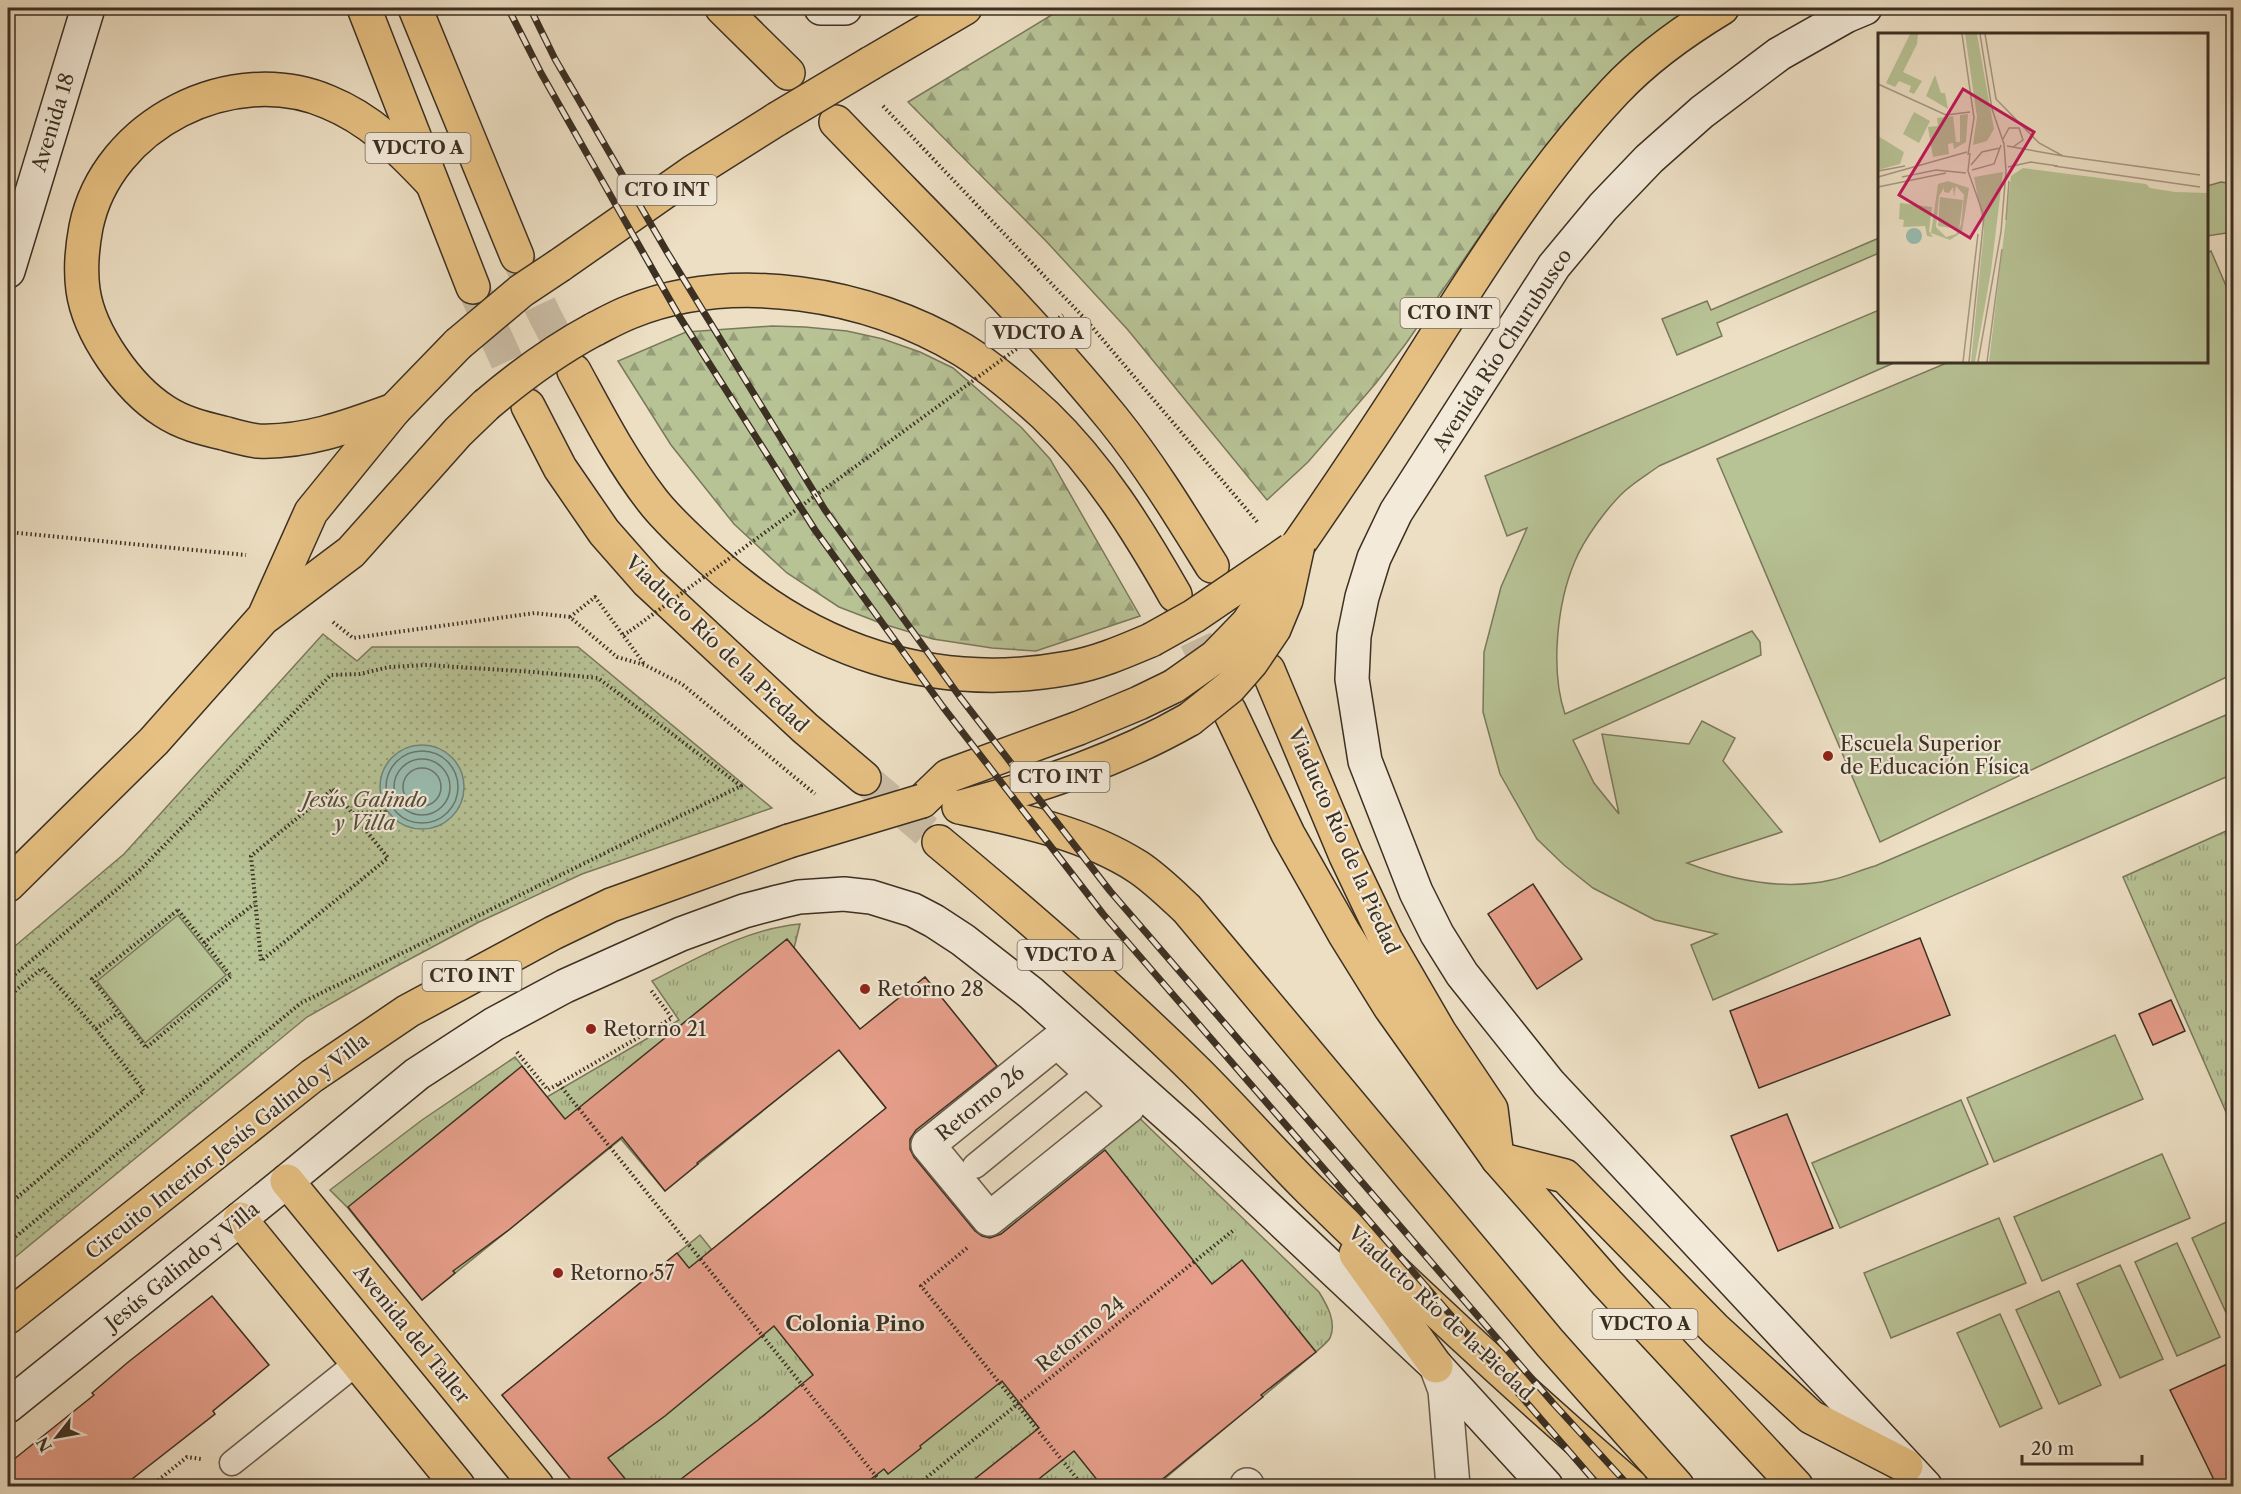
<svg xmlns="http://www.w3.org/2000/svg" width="2241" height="1494" viewBox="0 0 2241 1494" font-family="'Libre Caslon Text',serif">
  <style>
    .grass { fill: url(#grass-tufts); stroke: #7a795c; stroke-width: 1.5 }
    .forest { fill: url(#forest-firs); stroke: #7a795c; stroke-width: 1.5 }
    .park { fill: url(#park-dots); stroke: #7a795c; stroke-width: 1.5 }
    .pitch { fill: #b7c295; stroke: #7a795c; stroke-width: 1.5 }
    .water { fill: #99bdb1; stroke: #748578; stroke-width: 1.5 }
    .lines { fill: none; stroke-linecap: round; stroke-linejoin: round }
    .shore { stroke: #6a766a; stroke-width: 1.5 }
    .building { fill: #e69e8a; stroke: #3c3023; stroke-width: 1.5 }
    .motorway-tunnel { stroke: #cabca4; stroke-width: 33; stroke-dasharray: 33 16; stroke-linecap: butt }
    .service-casing { stroke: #685c4b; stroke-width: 27 }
    .pedestrian-casing { stroke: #685c4b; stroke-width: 36 }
    .minor-casing { stroke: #685c4b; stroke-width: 36 }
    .secondary-casing { stroke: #3c3023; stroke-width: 36 }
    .primary-casing { stroke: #3c3023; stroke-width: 36 }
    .motorway-casing { stroke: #3c3023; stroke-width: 36 }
    .path { stroke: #3c3023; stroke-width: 4; stroke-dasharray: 1.5 3; stroke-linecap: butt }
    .service { stroke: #f3ead9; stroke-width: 24 }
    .pedestrian { stroke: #f3ead9; stroke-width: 33 }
    .minor { stroke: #f3ead9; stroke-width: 33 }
    .secondary { stroke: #f3ead9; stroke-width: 33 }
    .primary { stroke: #e6c082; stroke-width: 33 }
    .motorway { stroke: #e6c082; stroke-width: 33 }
    .rail-casing { stroke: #3c3023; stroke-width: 7 }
    .rail { stroke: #f3ead9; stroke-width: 4.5; stroke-dasharray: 14; stroke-linecap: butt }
    .motorway-bridge-casing { stroke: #3c3023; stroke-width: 36; stroke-linecap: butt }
    .path-bridge { stroke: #3c3023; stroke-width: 4; stroke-dasharray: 1.5 3; stroke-linecap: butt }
    .motorway-bridge { stroke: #e6c082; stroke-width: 33 }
    .poi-dot { fill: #8f2418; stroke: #f3ead9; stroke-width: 2 }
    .labels { text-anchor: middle; stroke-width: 4.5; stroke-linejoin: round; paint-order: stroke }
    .shield { fill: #f3ead9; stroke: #73685a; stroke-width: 1.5 }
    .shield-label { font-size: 18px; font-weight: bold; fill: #3c3023 }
    .street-label { font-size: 20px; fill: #3c3023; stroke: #f3ead9 }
    .poi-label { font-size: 20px; fill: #3c3023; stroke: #f3ead9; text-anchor: start }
    .park-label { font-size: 20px; font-style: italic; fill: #554d3a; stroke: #f3ead9 }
    .neighbourhood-label { font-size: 21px; font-weight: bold; fill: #3c3023; stroke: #f3ead9 }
    .inset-road { fill: none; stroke: #a69984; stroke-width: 1.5 }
    .view { fill: #c2185b; fill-opacity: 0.15; stroke: #c2185b; stroke-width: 3 }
    .inset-edge { fill: none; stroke: #3c3023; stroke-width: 3 }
  </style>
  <defs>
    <pattern id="grass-tufts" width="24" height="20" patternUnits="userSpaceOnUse" patternTransform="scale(1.5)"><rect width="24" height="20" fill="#b7c295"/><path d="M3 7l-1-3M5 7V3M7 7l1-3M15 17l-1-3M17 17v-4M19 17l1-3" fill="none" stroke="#969e79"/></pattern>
    <pattern id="forest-firs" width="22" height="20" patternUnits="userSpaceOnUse" patternTransform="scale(1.5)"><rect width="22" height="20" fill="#b7c295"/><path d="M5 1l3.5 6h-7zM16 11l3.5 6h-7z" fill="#969e79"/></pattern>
    <pattern id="park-dots" width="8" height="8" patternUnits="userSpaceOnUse" patternTransform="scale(1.5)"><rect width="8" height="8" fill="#b7c295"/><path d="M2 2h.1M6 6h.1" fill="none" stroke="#969e79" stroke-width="1.8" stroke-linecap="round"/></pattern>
  </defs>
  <rect width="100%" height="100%" fill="#eddfc4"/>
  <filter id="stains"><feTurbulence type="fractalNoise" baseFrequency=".00333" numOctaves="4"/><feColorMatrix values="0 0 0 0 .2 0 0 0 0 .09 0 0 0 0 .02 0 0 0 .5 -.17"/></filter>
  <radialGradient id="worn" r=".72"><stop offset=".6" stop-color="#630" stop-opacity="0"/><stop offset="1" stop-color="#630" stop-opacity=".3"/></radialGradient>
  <g class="grass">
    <path d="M2233 828V1128L2123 877Z"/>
    <path d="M800 924 794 948 860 1030 925 977 999 1069 928 1145 989 1218 1128 1107 1319 1292C1327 1305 1337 1322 1330 1338 1327 1343 1320 1348 1316 1352L1156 1486H577L502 1395 700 1235 712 1250 886 1108 838 1049 665 1191 621 1139 422 1300 348 1208 330 1190 422 1120 515 1057 547 1097 679 1020 652 981C700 957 745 929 800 924Z"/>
  </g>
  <g class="forest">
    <path d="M1063 8H1699L1569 120 1504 201 1407 342 1376 383 1308 462 1267 500 1128 330 1046 241 908 102Z"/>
    <path d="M772 326 805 327 847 331 883 339 920 352 953 368 1021 427 1050 459 1140 616 1036 651 992 648 933 639 883 624 839 607 787 573 734 524 671 445 618 361 686 332Z"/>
  </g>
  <path class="park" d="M323 634 357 661 372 647H578L772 808 582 874 479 922 395 967 307 1017 8 1263V952L124 854Z"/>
  <g class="pitch">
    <path d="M2221 182 2233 184V232L2207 236V186Z"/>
    <path d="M1879 238V253L1717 323 1722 336 1677 355 1662 319 1707 301 1711 310Z"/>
    <path d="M2211 251 2233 302V674L1880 842 1717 459 1949 362H2206V253Z"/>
    <path d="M1879 310 1880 362H1896L1659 466C1648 474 1636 481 1626 490 1608 506 1584 539 1575 561 1557 603 1550 670 1565 714L1752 631 1760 642 1761 655 1573 740 1594 783 1619 814 1602 734 1689 744 1702 721 1735 738 1723 761 1782 832 1687 863C1732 880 1783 891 1831 880 1846 877 1860 870 1875 866L2233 712V774L1713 1000 1691 945 1717 934 1655 920 1593 888 1564 865 1537 839 1500 774 1483 712 1484 652 1501 587 1527 528 1507 536 1485 476Z"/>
    <path d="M178 915 226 975 145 1043 97 981Z"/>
    <path d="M2115 1035 2143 1099 1994 1162 1967 1098Z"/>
    <path d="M1961 1100 1988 1164 1840 1228 1812 1163Z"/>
    <path d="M2162 1154 2190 1218 2042 1281 2014 1217Z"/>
    <path d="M1999 1218 2026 1283 1891 1338 1864 1273Z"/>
    <path d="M2233 1219V1328L2192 1238Z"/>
    <path d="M2177 1243 2220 1337 2177 1356 2135 1262Z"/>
    <path d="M2120 1265 2163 1359 2120 1378 2077 1284Z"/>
    <path d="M2059 1291 2101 1385 2059 1404 2016 1310Z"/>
    <path d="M2000 1314 2042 1408 2000 1427 1957 1333Z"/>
  </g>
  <circle class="water" cx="422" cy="787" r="42"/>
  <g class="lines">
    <g class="shore">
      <circle cx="422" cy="787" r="36"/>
      <circle cx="422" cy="787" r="28"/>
      <circle cx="422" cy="787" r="19"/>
    </g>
  </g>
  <g class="building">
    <path d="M1533 884 1582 959 1537 989 1488 914Z"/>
    <path d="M1920 938 1950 1015 1759 1088 1730 1011Z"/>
    <path d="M787 939 860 1029 925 977 997 1066 916 1130 910 1139V1149L914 1157 975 1231 982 1236 990 1238 1001 1234 1105 1150 1212 1284 1242 1260 1316 1352 1261 1395 1263 1397 1154 1486H1102L1074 1451 1030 1486H966L1039 1428 1002 1381 920 1446 921 1448 888 1474 884 1469 862 1486H672L758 1420 813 1375 774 1326 665 1416 608 1458 631 1486H576L502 1395 677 1253 689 1268 886 1108 839 1050 697 1163 698 1164 665 1191 622 1137 510 1229 453 1271 455 1273 422 1300 348 1207 522 1066 565 1119Z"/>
    <path d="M2171 1000 2185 1031 2153 1045 2139 1014Z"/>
    <path d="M1787 1114 1833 1228 1778 1251 1731 1136Z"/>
    <path d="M212 1296 269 1365 213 1411 215 1414 123 1486H8V1464L94 1395 92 1393 127 1363Z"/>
    <path d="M2234 1361V1486H2217L2170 1390Z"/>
  </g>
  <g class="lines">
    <g class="motorway-tunnel">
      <path d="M519 260 545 316 574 371"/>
      <path d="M473 287 527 405"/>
      <path d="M1175 595 1218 687"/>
      <path d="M864 778 939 842"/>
    </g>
    <g class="service-casing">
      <g id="service">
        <path d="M975 1166 1102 1062"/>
        <path d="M232 1463 358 1362"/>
      </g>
    </g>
    <g class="pedestrian-casing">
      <path id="pedestrian" d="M1057 1041 1128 1107 989 1219 928 1145Z"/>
    </g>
    <g class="minor-casing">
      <g id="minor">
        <path d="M1436 1366 1445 1390 1453 1486"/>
        <path d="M1247 1485V1486"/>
      </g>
    </g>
    <g class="secondary-casing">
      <g id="secondary">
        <path d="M821 8H845"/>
        <path d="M1865 8 1846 16 1779 54 1702 112 1649 159 1603 207 1554 266 1396 512 1374 558 1362 597 1354 636 1352 679 1365 761 1416 892 1437 934 1462 974 1549 1083 1925 1486"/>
        <path d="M8 271 88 8"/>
        <path d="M8 1406 287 1181 417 1074 494 1024 565 986 681 934 744 911 778 902 799 897 844 894 871 897 913 910 934 921 963 940 1031 993 1188 1133 1436 1366 1546 1486"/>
      </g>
    </g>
    <g class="primary-casing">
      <g id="primary">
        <path d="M287 1181 537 1486"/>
        <path d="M240 1219 458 1486"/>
      </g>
    </g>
    <g class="motorway-casing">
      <g id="motorway">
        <path d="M364 8 473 287"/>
        <path d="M415 8 517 256"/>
        <path d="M722 8 788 73"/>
        <path d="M871 63 965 8"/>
        <path d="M836 122C930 220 1028 314 1113 419 1150 465 1181 516 1212 566"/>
        <path d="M560 265 693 172 777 119"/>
        <path d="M593 330C605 324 617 317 630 312 734 270 868 293 963 350 990 367 1021 393 1045 415 1099 467 1138 530 1175 595"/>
        <path d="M574 371C598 415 621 460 652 500 668 521 690 540 709 558 810 651 933 693 1069 668 1098 663 1125 651 1151 640"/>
        <path d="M528 406 560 468 604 532 648 582 805 728 864 778"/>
        <path d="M394 410C350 426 306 443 258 441 247 440 234 436 223 433 202 428 182 423 164 411 128 388 89 333 83 290 80 268 82 248 86 227 107 124 232 61 328 102 370 119 400 149 431 182"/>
        <path d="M1298 545C1336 490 1373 435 1409 379 1472 280 1534 177 1615 91 1645 59 1684 31 1722 8"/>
        <path d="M266 616 351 552 458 432 486 405"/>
        <path d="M1268 670 1346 856 1386 940 1440 1033 1491 1109 1497 1157"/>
        <path d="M1229 710 1288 834 1344 933 1390 1007 1498 1159 1607 1283 1796 1486"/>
        <path d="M922 801 948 776 1079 728 1139 703 1174 686"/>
        <path d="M965 806C1043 785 1120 759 1190 719"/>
        <path d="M959 807C1020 820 1085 833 1138 867 1156 879 1171 894 1187 909L1550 1343 1677 1486"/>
        <path d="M939 842C1028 916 1116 992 1198 1073 1236 1111 1272 1152 1310 1190 1414 1292 1521 1391 1631 1486"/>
        <path d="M8 885 154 741 264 617 311 512 394 410 458 344"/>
        <path d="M1498 1159 1565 1176 1716 1330 1811 1417 1906 1466"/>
        <path d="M1356 1254 1436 1366"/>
        <path d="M8 1317 312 1076 408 1011 553 933 611 905 789 841"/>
      </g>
    </g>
    <g class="path">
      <path d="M883 106 1087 321 1259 524"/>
      <path d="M8 532 246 555"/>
      <path d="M570 617 595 597 645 665"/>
      <path d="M333 622 353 638 535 613 570 617 617 657 645 665 682 684 815 794"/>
      <path d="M623 635 630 631"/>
      <path d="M333 789 352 813 385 812 364 828 388 858 261 961 251 856Z"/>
      <path d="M178 910 231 976 146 1048 92 979Z"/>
      <path d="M204 943 254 904"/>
      <path d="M8 980 138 872 331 675 360 674 389 667 427 665 534 672 598 678 741 786 301 1003 8 1243"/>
      <path d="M8 997 42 968 96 1029 144 1091 8 1205"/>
      <path d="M96 1029 118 1013"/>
      <path d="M517 1052 548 1090 672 1018 650 989"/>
      <path d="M559 1084 884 1486"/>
      <path d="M967 1248 921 1286 1083 1486"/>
      <path d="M151 1486 187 1457 201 1459"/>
      <path d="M916 1486 1235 1229"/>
    </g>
    <use href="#service" class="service"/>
    <use href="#pedestrian" class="pedestrian"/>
    <use href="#minor" class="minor"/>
    <use href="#secondary" class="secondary"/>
    <use href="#primary" class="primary"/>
    <use href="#motorway" class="motorway"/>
    <g class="rail-casing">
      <g id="rail">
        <path d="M508 8 541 73 679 316 815 530 943 707 1103 914 1599 1486"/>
        <path d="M530 8 555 59 667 252 825 510 960 697 1110 891 1553 1403 1629 1486"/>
      </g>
    </g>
    <use href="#rail" class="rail"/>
    <g class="motorway-bridge-casing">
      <g id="motorway-bridge">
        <path d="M777 119 871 63"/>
        <path d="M458 344 521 291 560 265"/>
        <path d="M486 405C520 376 554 351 593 330"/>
        <path d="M1151 640 1194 616 1291 550"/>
        <path d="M1174 686 1215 657 1248 623 1280 575"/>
        <path d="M1190 719 1230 687 1251 663 1274 629 1286 600 1298 545"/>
        <path d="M789 841 922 801"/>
      </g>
    </g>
    <path class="path-bridge" d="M630 631 1063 315"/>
    <use href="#motorway-bridge" class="motorway-bridge"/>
  </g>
  <g class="poi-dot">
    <circle cx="1828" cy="756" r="6"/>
    <circle cx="865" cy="989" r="6"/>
    <circle cx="591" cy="1029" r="6"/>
    <circle cx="558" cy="1273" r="6"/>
  </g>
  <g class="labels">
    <g class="shield">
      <rect x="365.5" y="133" width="105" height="30" rx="4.5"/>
      <rect x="617.5" y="175" width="99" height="30" rx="4.5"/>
      <rect x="1400.5" y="298" width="99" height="30" rx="4.5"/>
      <rect x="985.5" y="318" width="105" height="30" rx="4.5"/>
      <rect x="1010.5" y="762" width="99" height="30" rx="4.5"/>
      <rect x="1017.5" y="940" width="105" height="30" rx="4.5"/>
      <rect x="422.5" y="961" width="99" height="30" rx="4.5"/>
      <rect x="1592.5" y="1309" width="105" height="30" rx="4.5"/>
    </g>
    <g class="shield-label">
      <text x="418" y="154">VDCTO A</text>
      <text x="667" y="196">CTO INT</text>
      <text x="1450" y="319">CTO INT</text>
      <text x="1038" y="339">VDCTO A</text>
      <text x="1060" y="783">CTO INT</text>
      <text x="1070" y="961">VDCTO A</text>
      <text x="472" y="982">CTO INT</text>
      <text x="1645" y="1330">VDCTO A</text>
    </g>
    <g class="street-label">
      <text transform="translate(53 122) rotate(-73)" y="7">Avenida 18</text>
      <text transform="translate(1502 350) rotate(-57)" y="7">Avenida Río Churubusco</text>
      <text transform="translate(717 644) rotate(44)" y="7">Viaducto Río de la Piedad</text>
      <text transform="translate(1344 841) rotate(66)" y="7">Viaducto Río de la Piedad</text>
      <text transform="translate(980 1103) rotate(-39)" y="7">Retorno 26</text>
      <text transform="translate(227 1146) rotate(-38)" y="7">Circuito Interior Jesús Galindo y Villa</text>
      <text transform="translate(182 1266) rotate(-39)" y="7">Jesús Galindo y Villa</text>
      <text transform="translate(1441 1313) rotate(43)" y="7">Viaducto Río de la Piedad</text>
      <text transform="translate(412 1334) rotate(51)" y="7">Avenida del Taller</text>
      <text transform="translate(1080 1334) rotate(-39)" y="7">Retorno 24</text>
    </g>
    <g class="poi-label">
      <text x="1840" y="751">Escuela Superior<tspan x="1840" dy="23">de Educación Física</tspan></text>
      <text x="877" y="996">Retorno 28</text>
      <text x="603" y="1036">Retorno 21</text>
      <text x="570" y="1280">Retorno 57</text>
    </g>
    <g class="park-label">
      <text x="365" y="807">Jesús Galindo<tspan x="365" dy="23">y Villa</tspan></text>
    </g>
    <g class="neighbourhood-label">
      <text x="855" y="1331">Colonia Pino</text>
    </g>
  </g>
  <g transform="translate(1878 33)">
    <rect width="330" height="330" fill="#eddfc4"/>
    <path d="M32 1H40L39 11 25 39 44 48 36 61 31 59 33 53 21 48 17 54 8 50ZM57 42 63 60H67L70 76 48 63ZM36 79 52 88 41 110 25 101ZM90 81 88 109 76 116 75 110 70 111 71 121 55 124 50 94 60 93 59 85 75 83 78 109H82V82ZM22 170 54 174 51 198 55 204 49 203 47 193 25 194 26 187 21 186Z" fill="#b7c295"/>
    <path d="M125 139 113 238 97 329H93L106 196 96 144Z" fill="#b7c295"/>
    <path d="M87 1H99L116 96 109 108 95 112 99 84Z" fill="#b7c295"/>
    <path d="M0 103 26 119 22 131 0 137ZM145 135 268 151 272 155 297 159 330 160V329H111L133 143ZM70 148 91 155 84 199 72 207 53 200 60 151ZM78 153 86 162 83 192 78 201 68 204 58 194 61 163 66 155V159L71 160 75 154 76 164ZM62 164 85 167 81 196 60 193Z" fill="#b7c295" fill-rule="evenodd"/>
    <path d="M28 203a8 8 0 1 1 16 0a8 8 0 1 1-16 0Z" fill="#99bdb1"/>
    <path class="inset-road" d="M84 1 96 85 90 122M107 1 118 66 161 110 185 123 322 142M0 51 68 82 92 79M125 106 131 95H141L145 107 135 114M129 113 185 123M93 132 104 119 122 115M176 133 322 154M130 134 153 129 180 133M94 137 116 131 123 112M0 138 27 133M0 144 89 119M24 144 58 137 88 140M0 154 68 140M128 187 131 148M85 329 100 201M91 329 106 183 90 138 92 120M100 329 123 199 128 138 126 111 114 76 102 1M109 329 124 216"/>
    <path class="view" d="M85 56 156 99 92 205 21 162Z"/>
    <rect width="330" height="330" class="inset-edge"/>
  </g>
  <rect width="2241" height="1494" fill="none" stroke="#eddfc4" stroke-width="30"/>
  <rect x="9" y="9" width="2223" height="1476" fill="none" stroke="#3c3023" stroke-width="3"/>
  <rect x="15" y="15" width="2211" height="1464" fill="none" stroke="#3c3023" stroke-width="1.5"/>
  <g transform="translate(57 1437) rotate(239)" stroke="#f3ead9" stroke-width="4.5" paint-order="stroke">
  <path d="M0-4.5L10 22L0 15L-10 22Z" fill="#3c3023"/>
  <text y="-9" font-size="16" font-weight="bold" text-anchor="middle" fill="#3c3023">N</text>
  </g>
  <path d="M2022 1455v9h120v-9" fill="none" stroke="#3c3023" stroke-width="3"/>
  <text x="2031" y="1455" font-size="18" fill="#3c3023" stroke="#f3ead9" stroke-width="4.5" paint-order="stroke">20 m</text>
  <rect width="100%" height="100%" filter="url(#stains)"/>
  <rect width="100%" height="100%" fill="url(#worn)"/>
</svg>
